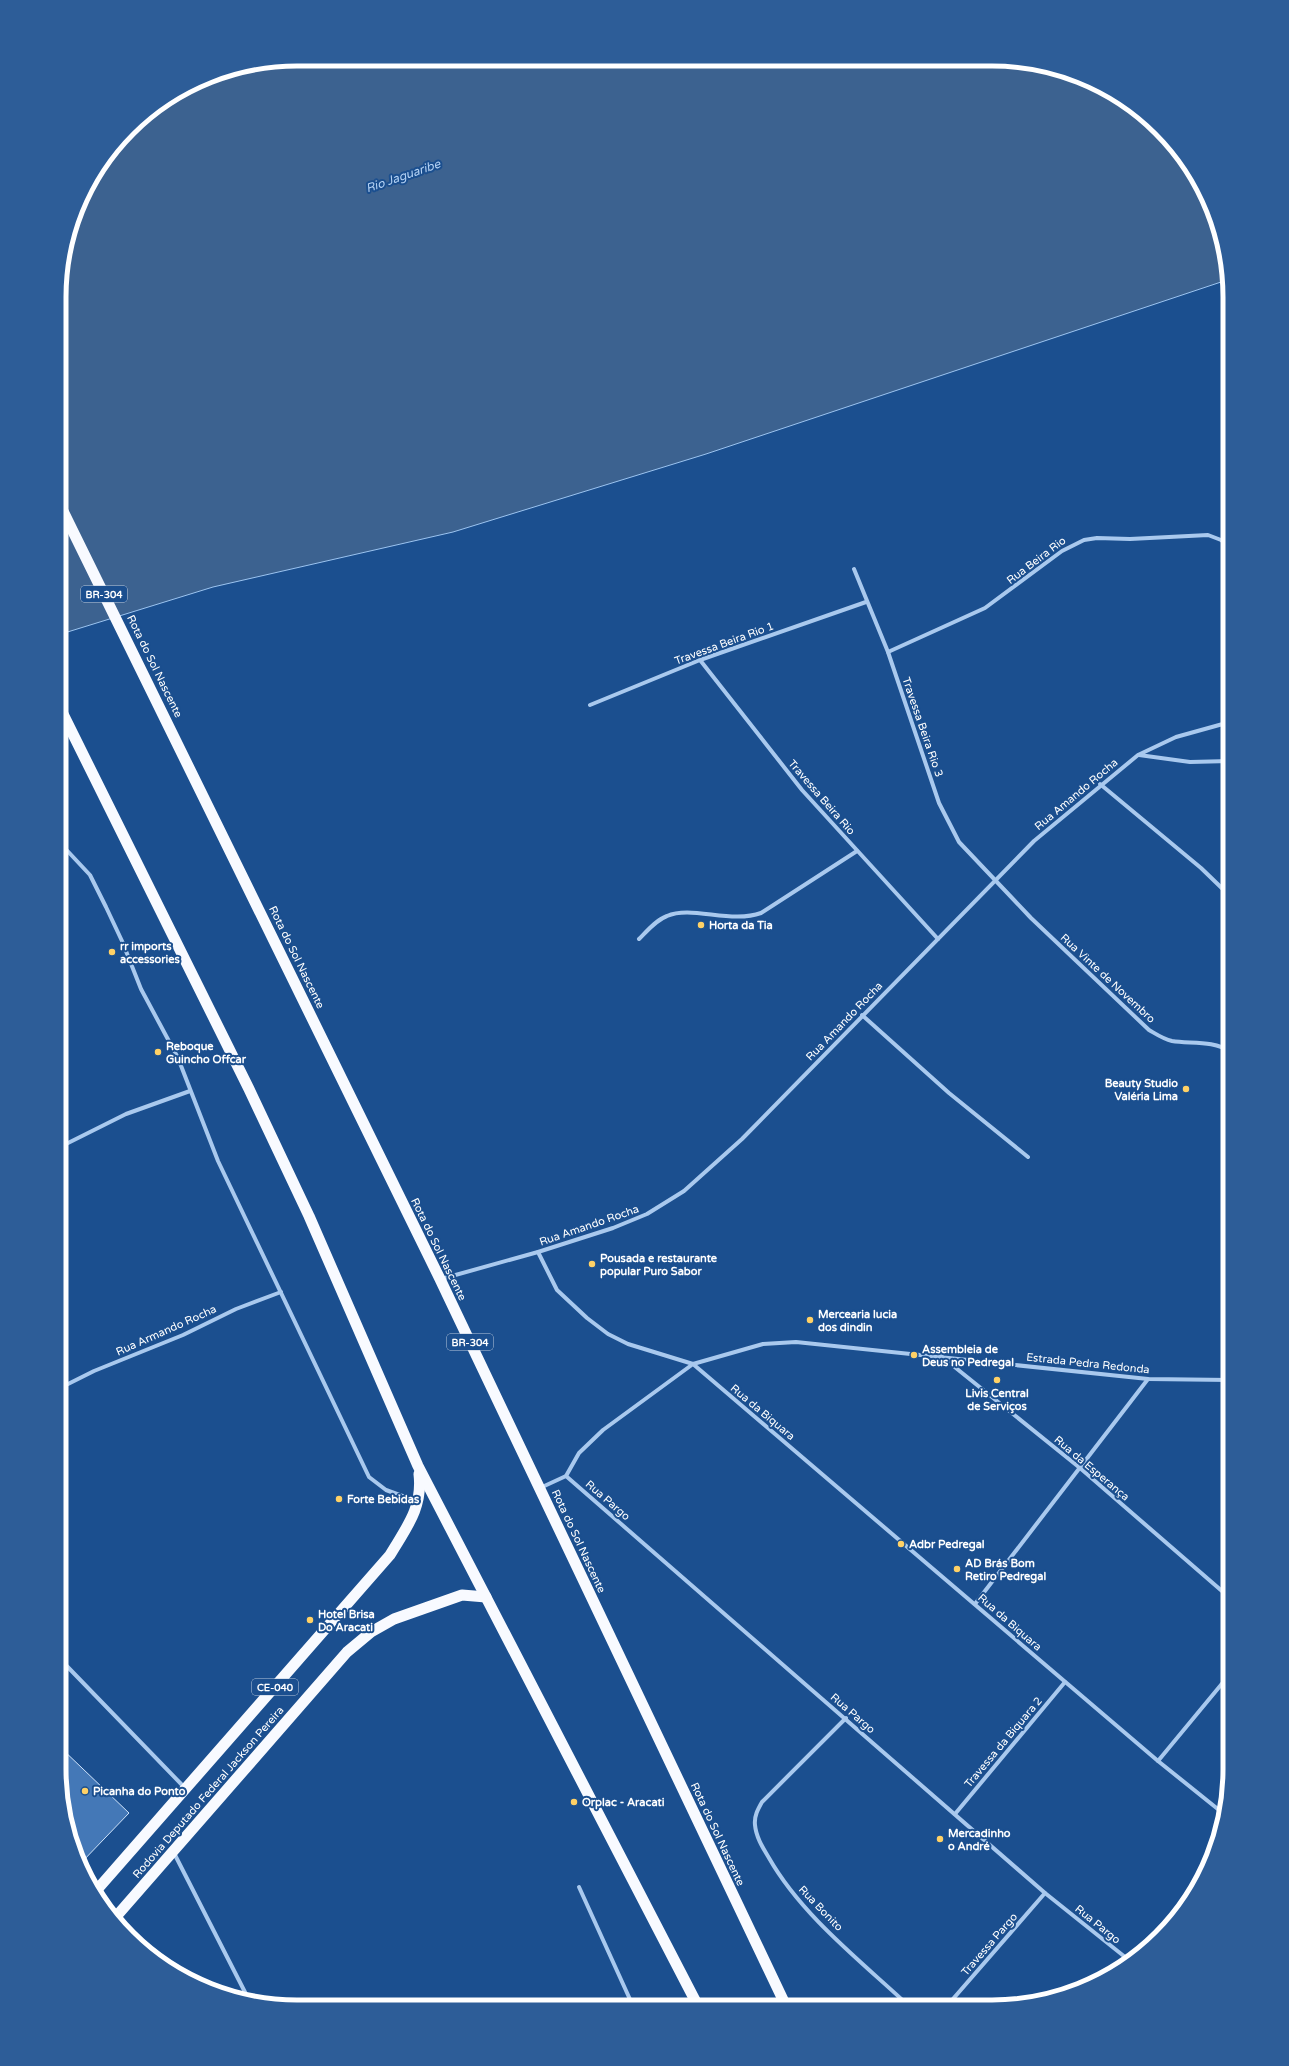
<svg xmlns="http://www.w3.org/2000/svg" width="1289" height="2066" viewBox="0 0 1289 2066" font-family="'Varela Round',sans-serif">
  <style>
    .water { fill: #3c6290; stroke: #9cc4f0 }
    .building { fill: #4478b7; stroke: #cfe3fa }
    .lines { fill: none; stroke-linecap: round; stroke-linejoin: round }
    .minor { stroke: #a9c9ee; stroke-width: 4 }
    .trunk { stroke: #f8faff; stroke-width: 11 }
    .poi-dot { fill: #ffd166; stroke: #1b4f8f; stroke-width: 1.5 }
    .labels { text-anchor: middle; stroke-width: 4; stroke-linejoin: round; paint-order: stroke }
    .shield { fill: #1b4f8f; stroke: #bbcadd; stroke-width: 1 }
    .shield-label { font-size: 10px; font-weight: bold; fill: #fff }
    .street-label { font-size: 11px; fill: #fff; stroke: #1b4f8f }
    .poi-label { font-size: 11px; font-weight: bold; fill: #fff; stroke: #1b4f8f; text-anchor: start }
    .water-label { font-size: 12px; font-style: italic; fill: #b5d3f5; stroke: #1b4f8f }
    .rim { fill: none; stroke: #fff; stroke-width: 5 }
  </style>
  <rect width="100%" height="100%" fill="#1b4f8f"/>
  <path class="water" d="M297 59 1023 61 1083 77 1137 108 1181 152 1212 206 1227 280 706 454 453 532 213 587 61 634V267L84 192 140 118 206 77Z"/>
  <path class="building" d="M59 1746 129 1813 80 1864 77 1860 59 1769Z"/>
  <g class="lines">
    <g class="minor">
      <path d="M854 569 888 652 939 803 959 842 1031 918 1149 1030C1156 1034 1163 1039 1172 1041 1190 1044 1214 1040 1230 1052"/>
      <path d="M888 652 985 608 1062 551 1084 540 1097 538 1130 539 1208 535 1221 540 1230 546"/>
      <path d="M700 660 802 790 938 939"/>
      <path d="M590 705 700 660 866 602"/>
      <path d="M1139 755 1190 762 1230 761"/>
      <path d="M1100 784 1201 868 1230 896"/>
      <path d="M60 843 90 875 106 907 122 941 141 989 178 1058 218 1161 369 1477 386 1490 416 1501"/>
      <path d="M639 939C647 931 656 920 667 916 691 905 731 924 761 913L857 851"/>
      <path d="M862 1015 949 1093 1028 1157"/>
      <path d="M60 1147 126 1114 190 1091"/>
      <path d="M538 1252 557 1290 587 1318 608 1334 628 1344 693 1364 763 1344 796 1342 1148 1379 1230 1380"/>
      <path d="M441 1279 538 1252 613 1228 647 1214 684 1191 742 1139 1034 841 1138 755 1176 737 1230 722"/>
      <path d="M941 1356 1080 1468 1230 1598"/>
      <path d="M60 1388 94 1371 183 1335 236 1309 281 1292"/>
      <path d="M566 1476 1045 1893 1130 1961"/>
      <path d="M540 1488 566 1476 579 1453 603 1430 693 1364 1158 1761 1224 1814"/>
      <path d="M975 1604 1148 1379"/>
      <path d="M59 1658 185 1788"/>
      <path d="M846 1718 762 1802C758 1809 754 1816 755 1825 756 1837 763 1848 769 1858 802 1916 862 1962 910 2007"/>
      <path d="M1158 1761 1230 1674"/>
      <path d="M955 1814 1065 1682"/>
      <path d="M174 1853 249 2000"/>
      <path d="M86 1875 99 1888"/>
      <path d="M579 1887 633 2006"/>
      <path d="M946 2007 1045 1893"/>
    </g>
    <g class="trunk">
      <path d="M61 507 440 1279 786 2006"/>
      <path d="M60 708 249 1089 309 1216 418 1466 698 2006"/>
      <path d="M95 1892 390 1555C406 1528 423 1508 419 1474"/>
      <path d="M114 1919 347 1652 371 1632 394 1619 462 1595 486 1597"/>
    </g>
  </g>
  <g class="poi-dot">
    <circle cx="701" cy="925" r="4"/>
    <circle cx="112" cy="952" r="4"/>
    <circle cx="158" cy="1052" r="4"/>
    <circle cx="1186" cy="1089" r="4"/>
    <circle cx="592" cy="1264" r="4"/>
    <circle cx="810" cy="1320" r="4"/>
    <circle cx="914" cy="1355" r="4"/>
    <circle cx="997" cy="1380" r="4"/>
    <circle cx="339" cy="1499" r="4"/>
    <circle cx="901" cy="1544" r="4"/>
    <circle cx="957" cy="1569" r="4"/>
    <circle cx="310" cy="1620" r="4"/>
    <circle cx="85" cy="1791" r="4"/>
    <circle cx="574" cy="1802" r="4"/>
    <circle cx="940" cy="1839" r="4"/>
  </g>
  <g class="labels">
    <g class="shield">
      <rect x="81" y="586" width="46" height="16" rx="3"/>
      <rect x="447" y="1334" width="46" height="16" rx="3"/>
      <rect x="252" y="1679" width="46" height="16" rx="3"/>
    </g>
    <g class="shield-label">
      <text x="104" y="598">BR-304</text>
      <text x="470" y="1346">BR-304</text>
      <text x="275" y="1691">CE-040</text>
    </g>
    <g class="street-label">
      <text transform="translate(1036 560) rotate(-37)" y="4">Rua Beira Rio</text>
      <text transform="translate(724 643) rotate(-20)" y="4">Travessa Beira Rio 1</text>
      <text transform="translate(155 666) rotate(64)" y="4">Rota do Sol Nascente</text>
      <text transform="translate(923 727) rotate(71)" y="4">Travessa Beira Rio 3</text>
      <text transform="translate(1076 794) rotate(-40)" y="4">Rua Amando Rocha</text>
      <text transform="translate(822 797) rotate(49)" y="4">Travessa Beira Rio</text>
      <text transform="translate(297 957) rotate(64)" y="4">Rota do Sol Nascente</text>
      <text transform="translate(1108 978) rotate(43)" y="4">Rua Vinte de Novembro</text>
      <text transform="translate(844 1021) rotate(-46)" y="4">Rua Amando Rocha</text>
      <text transform="translate(589 1225) rotate(-19)" y="4">Rua Amando Rocha</text>
      <text transform="translate(439 1249) rotate(64)" y="4">Rota do Sol Nascente</text>
      <text transform="translate(166 1330) rotate(-24)" y="4">Rua Armando Rocha</text>
      <text transform="translate(1088 1363) rotate(6)" y="4">Estrada Pedra Redonda</text>
      <text transform="translate(763 1412) rotate(40)" y="4">Rua da Biquara</text>
      <text transform="translate(1092 1468) rotate(40)" y="4">Rua da Esperança</text>
      <text transform="translate(608 1500) rotate(41)" y="4">Rua Pargo</text>
      <text transform="translate(579 1541) rotate(65)" y="4">Rota do Sol Nascente</text>
      <text transform="translate(1010 1622) rotate(41)" y="4">Rua da Biquara</text>
      <text transform="translate(853 1713) rotate(41)" y="4">Rua Pargo</text>
      <text transform="translate(1003 1742) rotate(-50)" y="4">Travessa da Biquara 2</text>
      <text transform="translate(208 1792) rotate(-49)" y="4">Rodovia Deputado Federal Jackson Pereira</text>
      <text transform="translate(718 1834) rotate(65)" y="4">Rota do Sol Nascente</text>
      <text transform="translate(821 1908) rotate(46)" y="4">Rua Bonito</text>
      <text transform="translate(1098 1924) rotate(39)" y="4">Rua Pargo</text>
      <text transform="translate(989 1944) rotate(-49)" y="4">Travessa Pargo</text>
    </g>
    <g class="poi-label">
      <text x="709" y="929">Horta da Tia</text>
      <text x="120" y="950">rr imports<tspan x="120" dy="13">accessories</tspan></text>
      <text x="166" y="1050">Reboque<tspan x="166" dy="13">Guincho Offcar</tspan></text>
      <text x="1178" y="1087" text-anchor="end">Beauty Studio<tspan x="1178" dy="13">Valéria Lima</tspan></text>
      <text x="600" y="1262">Pousada e restaurante<tspan x="600" dy="13">popular Puro Sabor</tspan></text>
      <text x="818" y="1318">Mercearia lucia<tspan x="818" dy="13">dos dindin</tspan></text>
      <text x="922" y="1353">Assembleia de<tspan x="922" dy="13">Deus no Pedregal</tspan></text>
      <text x="997" y="1397" text-anchor="middle">Livis Central<tspan x="997" dy="13">de Serviços</tspan></text>
      <text x="347" y="1503">Forte Bebidas</text>
      <text x="909" y="1548">Adbr Pedregal</text>
      <text x="965" y="1567">AD Brás Bom<tspan x="965" dy="13">Retiro Pedregal</tspan></text>
      <text x="318" y="1618">Hotel Brisa<tspan x="318" dy="13">Do Aracati</tspan></text>
      <text x="93" y="1795">Picanha do Ponto</text>
      <text x="582" y="1806">Orplac - Aracati</text>
      <text x="948" y="1837">Mercadinho<tspan x="948" dy="13">o André</tspan></text>
    </g>
    <g class="water-label">
      <text transform="translate(403 176) rotate(-19)" y="4">Rio Jaguaribe</text>
    </g>
  </g>
  <path d="M0 0H1289V2066H0ZM297 66H992A231 231 0 0 1 1223 297V1769A231 231 0 0 1 992 2000H297A231 231 0 0 1 66 1769V297A231 231 0 0 1 297 66Z" fill="#2d5d98" fill-rule="evenodd"/>
  <path class="rim" d="M297 66H992A231 231 0 0 1 1223 297V1769A231 231 0 0 1 992 2000H297A231 231 0 0 1 66 1769V297A231 231 0 0 1 297 66Z"/>
</svg>
